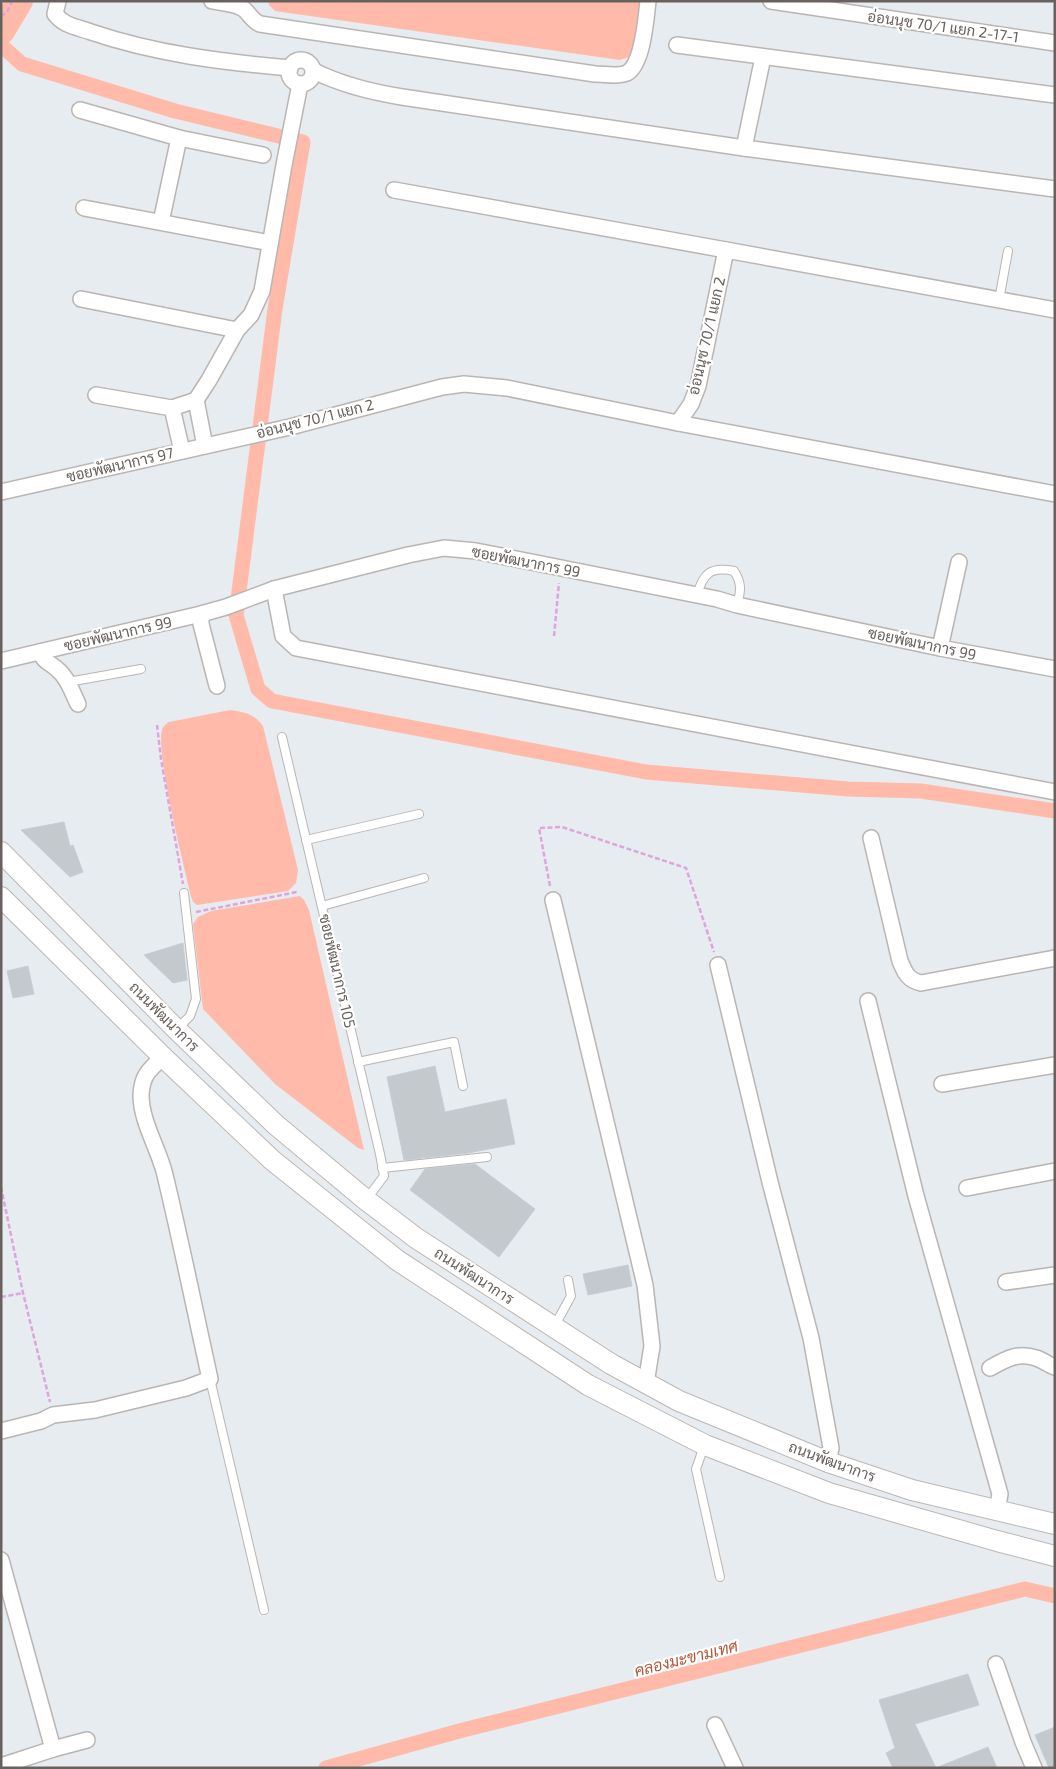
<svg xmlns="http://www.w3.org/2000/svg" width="1056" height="1769" viewBox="0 0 1056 1769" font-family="'Exo 2',Sarabun,sans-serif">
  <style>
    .water { fill: #ffbaaa }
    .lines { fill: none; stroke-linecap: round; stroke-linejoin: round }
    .canal { stroke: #ffbaaa; stroke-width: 15 }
    .river { stroke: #ffbaaa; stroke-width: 26 }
    .building { fill: #c3c9cd; stroke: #c5cfd7 }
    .lane-casing { stroke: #bab5b2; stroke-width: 10 }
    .street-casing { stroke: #bab5b2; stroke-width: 18 }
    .secondary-casing { stroke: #bcb7b3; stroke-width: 22 }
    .path { stroke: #dda5dc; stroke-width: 2.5; stroke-dasharray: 5 2.5; stroke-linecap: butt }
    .lane { stroke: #fff; stroke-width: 8 }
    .street { stroke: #fff; stroke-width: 15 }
    .secondary { stroke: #fff; stroke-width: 20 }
    .labels { text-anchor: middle; stroke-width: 4.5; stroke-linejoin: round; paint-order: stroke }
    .street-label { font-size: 15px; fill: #68615e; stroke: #fff }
    .water-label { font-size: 16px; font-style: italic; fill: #b05a3c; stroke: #fff }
  </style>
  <rect width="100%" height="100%" fill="#e7ecf1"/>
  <g class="water">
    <path d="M268 1H644L634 52 629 57 620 60 275 11 269 5Z"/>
    <path d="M230 710C245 712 254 714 263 726L298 870 296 883 288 891 197 905 193 902 191 896C185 870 153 745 163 727 164 726 167 723 169 722Z"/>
    <path d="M300 896 304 900 309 910 364 1150 358 1148 275 1084 203 1009 193 924 198 917 211 911Z"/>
  </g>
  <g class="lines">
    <g class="canal">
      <path d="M1 30 2 46 22 64 175 111 303 142 275 309 236 615 258 689 272 701 646 772 848 789 921 791 1055 811"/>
      <path d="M326 1768 463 1730 1025 1589 1055 1596"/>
    </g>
    <path class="river" d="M2 31 20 1"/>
  </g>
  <g class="building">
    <path d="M64 822 70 846 73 845 83 872 70 877 21 830Z"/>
    <path d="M183 943 187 980 173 983 144 955Z"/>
    <path d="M28 966 34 994 13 998 7 971Z"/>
    <path d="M435 1066 445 1112 506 1099 515 1144 468 1153 404 1160 387 1077Z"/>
    <path d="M475 1164 535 1209 499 1257 410 1190 425 1169Z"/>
    <path d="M628 1265 632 1286 588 1295 583 1274Z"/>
    <path d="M968 1674 979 1705 915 1724 936 1768H893L886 1753 895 1748 879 1700Z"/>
    <path d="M1055 1727V1768H1049L1035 1735Z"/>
    <path d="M988 1747 997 1768H938V1767Z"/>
  </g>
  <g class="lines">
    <g class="lane-casing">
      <g id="lane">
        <path d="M999 300 1008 251"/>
        <path d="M697 595C703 574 710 566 734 571 742 583 741 591 737 605"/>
        <path d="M68 682 141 669"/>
        <path d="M282 737 380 1154 384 1176 366 1200"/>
        <path d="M306 840 419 814"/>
        <path d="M322 906 424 878"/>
        <path d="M178 1028 190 1016 196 999 184 893"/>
        <path d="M358 1062 454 1042 463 1086"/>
        <path d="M382 1168 487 1157"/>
        <path d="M554 1327 571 1296 568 1280"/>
        <path d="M210 1379 264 1610"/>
        <path d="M704 1446 696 1469 720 1577"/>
      </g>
    </g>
    <g class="street-casing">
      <g id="street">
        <path d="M58 1 55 14C64 26 77 27 91 32 156 54 222 62 290 68"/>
        <path d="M212 1C222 3 237 3 245 10 250 15 253 21 260 24L595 74C605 74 618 77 627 73 643 64 646 18 648 1"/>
        <path d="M771 1 1055 43"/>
        <path d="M677 45 1055 95"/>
        <circle cx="301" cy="72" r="12"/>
        <path d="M314 71C342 85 371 92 402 97L744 148 1055 189"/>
        <path d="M80 110 179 138 263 155"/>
        <path d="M744 148 763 57"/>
        <path d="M394 190 726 250"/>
        <path d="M84 208 270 243"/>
        <path d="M161 222 179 138"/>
        <path d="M81 299 237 330"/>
        <path d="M96 395 172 408 196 400 209 380 237 330 251 315 262 291 284 165 300 84"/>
        <path d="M196 400 205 446"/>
        <path d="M172 408 182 451"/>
        <path d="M678 423 1055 494"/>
        <path d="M1 492 290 427 442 387 464 384 507 388 678 423 691 404 698 386 726 250 1055 310"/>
        <path d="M274 589 283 636 296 648 1055 792"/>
        <path d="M201 614V624L217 686"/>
        <path d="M940 648 959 562"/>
        <path d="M40 652C44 662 49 662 57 669 68 678 72 692 78 704"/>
        <path d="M1 661 201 614 226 607 274 589 408 555 444 548 476 551 717 599 737 605 940 648 1055 669"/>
        <path d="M871 838 900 961C905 973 908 980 921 983L1055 958"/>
        <path d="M553 900 645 1285 652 1346 646 1383"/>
        <path d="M718 965 770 1182 811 1338 831 1448 828 1462"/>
        <path d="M868 1001 916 1196 1000 1494 997 1510"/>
        <path d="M942 1084 1055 1065"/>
        <path d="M967 1188 1055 1171"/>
        <path d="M1006 1282 1055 1275"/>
        <path d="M990 1368C1006 1359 1018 1352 1036 1358 1043 1360 1048 1365 1055 1367"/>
        <path d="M1 1431 41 1421 53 1415 95 1410 186 1388 210 1379C195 1311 181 1242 165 1175 159 1149 141 1122 141 1095 142 1075 149 1070 163 1057"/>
        <path d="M1 1560 53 1749 1 1766"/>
        <path d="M996 1664 1023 1742 1034 1768"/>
        <path d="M715 1725 735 1768"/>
        <path d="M53 1749 87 1740"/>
      </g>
    </g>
    <g class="secondary-casing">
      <g id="secondary">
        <path d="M1 852 176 1029 276 1125 366 1200 416 1238 611 1364 679 1401 828 1462 912 1490 1055 1524"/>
        <path d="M1 897 163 1057 272 1160 397 1260 588 1385 705 1445 829 1493 997 1541 1055 1556"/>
      </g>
    </g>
    <g class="path">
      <path d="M1 16 7 12 12 1"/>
      <path d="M554 636 559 583"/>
      <path d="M157 725 161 759 183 884"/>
      <path d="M550 886 539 828 562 827 686 868 714 952"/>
      <path d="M196 912 297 892"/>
      <path d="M1 1187 23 1293 50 1402"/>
      <path d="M1 1297 23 1293"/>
    </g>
    <use href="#lane" class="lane"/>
    <use href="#street" class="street"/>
    <use href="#secondary" class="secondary"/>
  </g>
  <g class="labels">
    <g class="street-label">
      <text transform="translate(943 27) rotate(8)" y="5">อ่อนนุช 70/1 แยก 2-17-1</text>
      <text transform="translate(707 336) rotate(-77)" y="5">อ่อนนุช 70/1 แยก 2</text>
      <text transform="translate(315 419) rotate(-14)" y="5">อ่อนนุช 70/1 แยก 2</text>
      <text transform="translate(120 465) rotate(-13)" y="5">ซอยพัฒนาการ 97</text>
      <text transform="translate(526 562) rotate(11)" y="5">ซอยพัฒนาการ 99</text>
      <text transform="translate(118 634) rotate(-13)" y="5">ซอยพัฒนาการ 99</text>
      <text transform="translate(922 644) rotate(12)" y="5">ซอยพัฒนาการ 99</text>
      <text transform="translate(337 971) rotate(77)" y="5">ซอยพัฒนาการ 105</text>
      <text transform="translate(164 1017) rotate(45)" y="5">ถนนพัฒนาการ</text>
      <text transform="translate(474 1276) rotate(33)" y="5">ถนนพัฒนาการ</text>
      <text transform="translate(832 1462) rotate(20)" y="5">ถนนพัฒนาการ</text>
    </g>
    <g class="water-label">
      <text transform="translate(686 1658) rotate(-14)" y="6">คลองมะขามเทศ</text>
    </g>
  </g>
  <rect width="1056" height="1769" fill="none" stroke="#68615e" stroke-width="5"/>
</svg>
